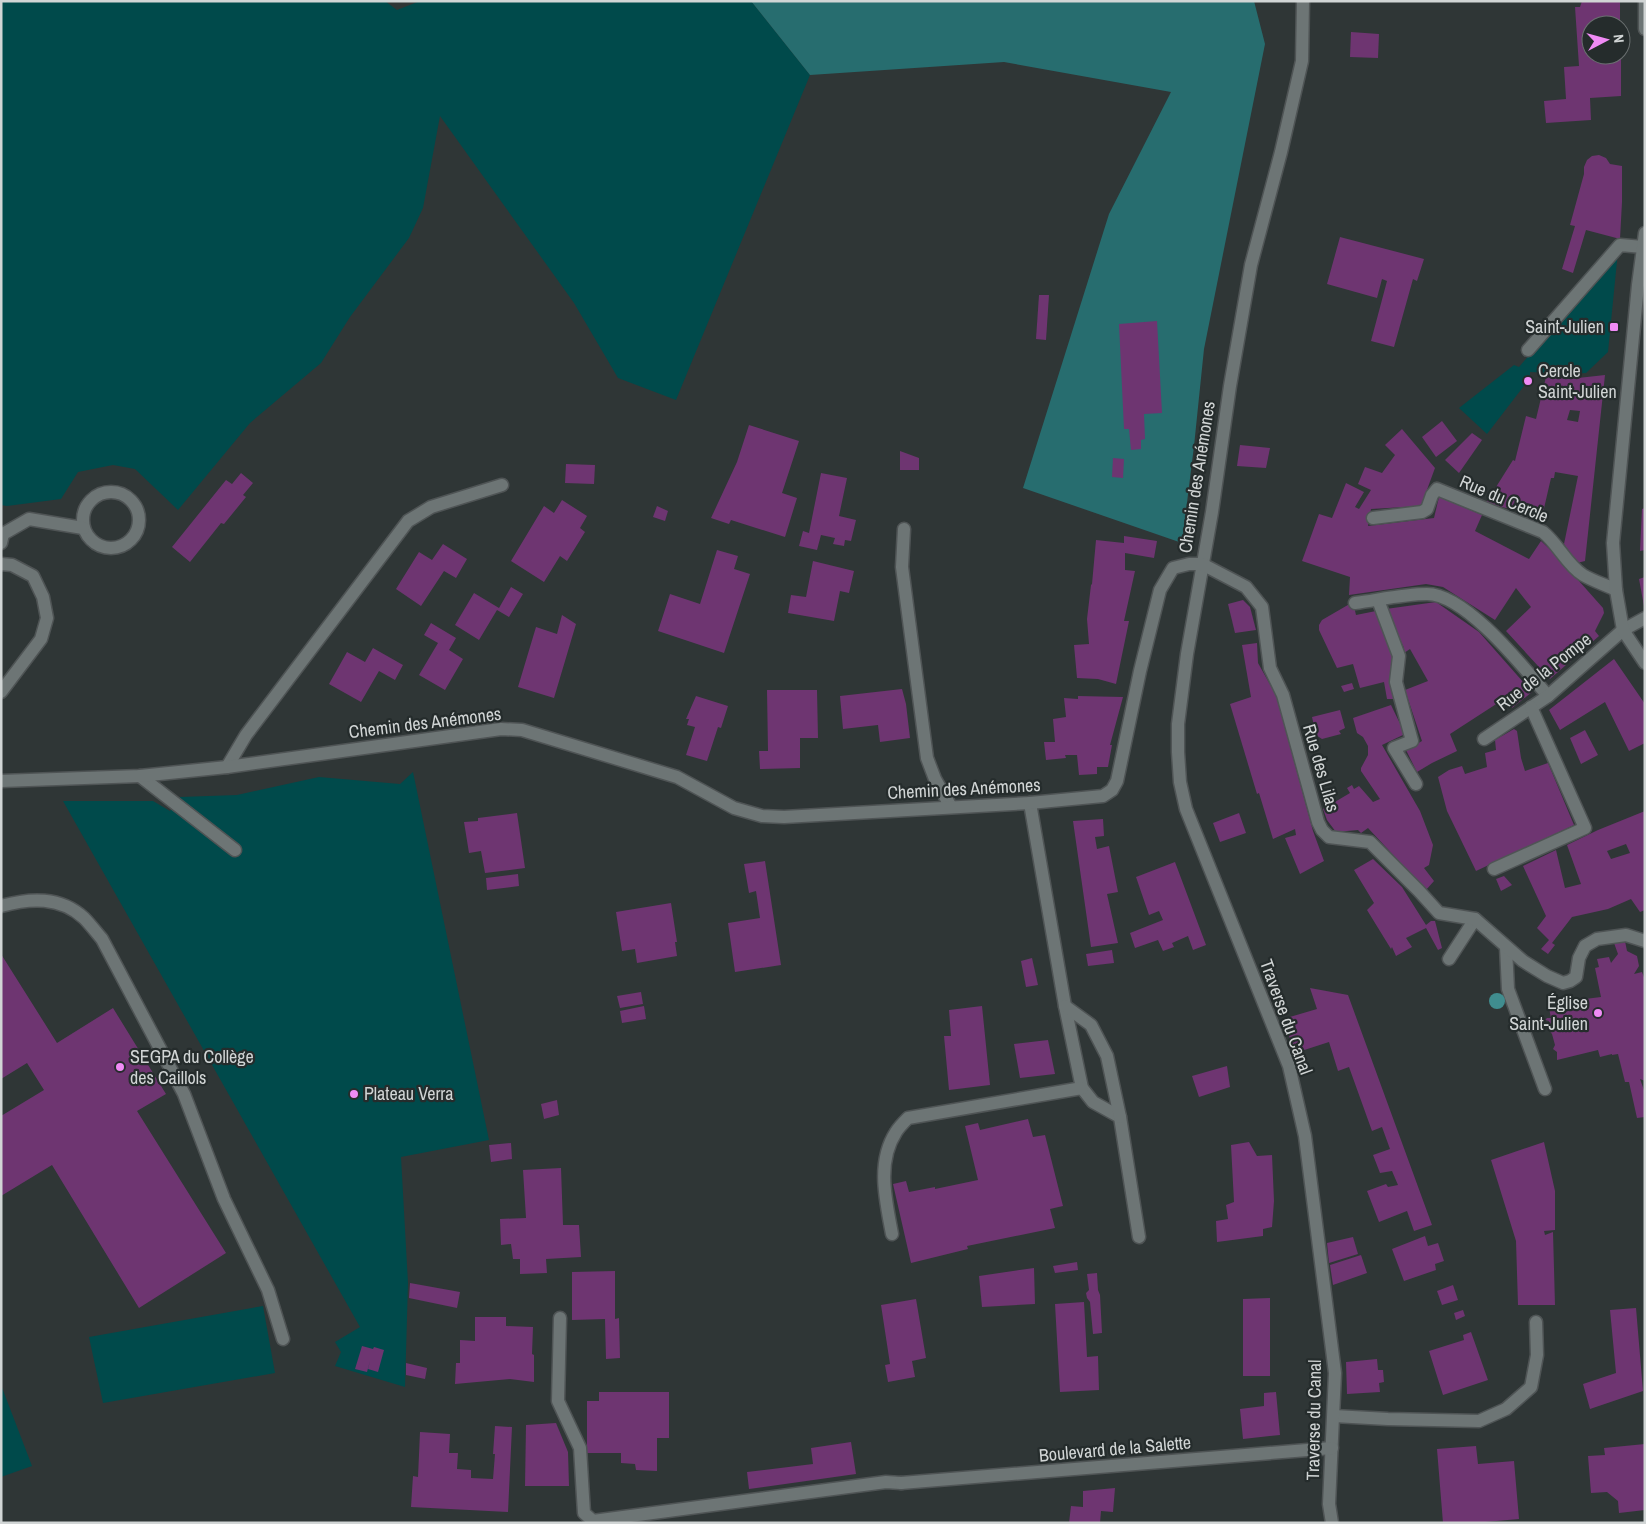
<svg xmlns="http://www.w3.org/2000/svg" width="1646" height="1524" viewBox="0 0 1646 1524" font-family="'Archivo Narrow',sans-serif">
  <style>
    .green { fill: #004a4b }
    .forest { fill: #276d6f }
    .building { fill: #6e3571; fill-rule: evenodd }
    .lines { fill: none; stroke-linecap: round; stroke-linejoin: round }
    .service-casing { stroke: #4f5455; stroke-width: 15 }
    .pedestrian-casing { stroke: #4f5455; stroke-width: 15 }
    .minor-casing { stroke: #4f5455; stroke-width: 15 }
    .secondary-casing { stroke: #4f5455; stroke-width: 15 }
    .service { stroke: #6d7575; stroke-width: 12 }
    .pedestrian { stroke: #6d7575; stroke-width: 12 }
    .minor { stroke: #6d7575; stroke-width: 12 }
    .secondary { stroke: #6d7575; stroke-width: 12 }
    .tree { fill: #408d8f }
    .poi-dot { fill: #f08bf5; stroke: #252c2c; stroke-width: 2 }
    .labels { text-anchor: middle; stroke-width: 4.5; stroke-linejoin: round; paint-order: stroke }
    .poi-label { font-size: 18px; fill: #d1d5d5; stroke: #252c2c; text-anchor: start }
    .street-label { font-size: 18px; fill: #d1d5d5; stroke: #252c2c }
  </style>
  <rect width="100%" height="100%" fill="#2f3636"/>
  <g class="green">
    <path d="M1 1H385L397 10 420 1H751L810 75 676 400 618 378 574 303 440 116 423 208 409 238 350 317 321 363 250 423 178 510 135 469 113 465 78 472 61 499 7 506 1 505Z"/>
    <path d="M1618 251 1608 352 1586 373 1570 374 1530 372V378L1487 434 1459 408 1514 365 1519 367Z"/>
    <path d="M413 772 489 1140 401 1157 408 1283 405 1387 335 1366 341 1352 335 1342 360 1327 63 801H153L170 811 180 797 237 795 319 777 400 784Z"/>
    <path d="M263 1306 275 1373 103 1403 89 1337Z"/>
    <path d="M1 1385 32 1466 1 1477Z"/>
  </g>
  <path class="forest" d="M751 1H1254L1265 44 1204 349 1194 446 1182 543 1023 488 1109 214 1171 92 1004 62 810 75Z"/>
  <g class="building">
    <path d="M1582 1H1620V25H1591V55H1621V96L1590 98 1591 120 1546 123 1544 101 1566 99 1564 67 1579 66 1575 7H1580Z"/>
    <path d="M1351 32 1379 34 1378 58 1350 57Z"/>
    <path d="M1599 155 1606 158 1610 164 1622 166V202L1620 239 1586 230 1573 273 1562 269 1575 226 1570 225 1584 174V167L1587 160 1592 156Z"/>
    <path d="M1340 237 1424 259 1417 281 1413 279 1394 347 1371 341 1387 281 1382 279 1377 298 1327 284Z"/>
    <path d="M1039 295H1049L1046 340 1036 339Z"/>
    <path d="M1157 321 1162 413 1144 414 1145 439 1141 440V449L1131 450 1129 429H1124L1119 324Z"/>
    <path d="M1605 375 1585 561 1577 563 1564 544 1578 476 1555 472 1554 478H1551L1542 517 1486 503 1513 460 1515 461 1526 416 1536 419 1546 377 1569 379ZM1570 410 1580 411 1578 422 1567 420Z"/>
    <path d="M1442 421 1457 441 1436 457 1422 437Z"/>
    <path d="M749 425 799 441 782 493 797 498 785 537 731 520 729 524 711 518 737 462Z"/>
    <path d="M1402 429 1435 468 1421 506 1371 509 1368 526 1434 518 1439 497 1482 515 1475 531 1529 559 1541 541 1555 554 1603 608 1604 613 1595 631 1599 636 1550 679 1506 631 1531 607 1516 588 1495 620 1443 587 1426 584 1349 595 1350 577 1302 561 1319 514 1332 518 1346 483 1364 492 1355 507 1359 509 1371 490 1358 484 1365 467 1382 473 1395 455 1385 445Z"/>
    <path d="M1472 433 1482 440 1459 473 1445 460Z"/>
    <path d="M1240 445 1270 448 1266 468 1237 466Z"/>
    <path d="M900 451 919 458V470H900Z"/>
    <path d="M1113 458 1124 459 1123 478 1112 477Z"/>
    <path d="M566 464 595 465 594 484 565 483Z"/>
    <path d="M241 473 253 483 243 495 246 497 224 524 221 523 190 562 172 547 226 480 232 484Z"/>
    <path d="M821 473 847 478 839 516 856 520 851 541 845 540 844 546 833 544 835 538 821 535 817 550 799 546 803 531 809 533Z"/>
    <path d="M562 500 587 516 580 528 585 532 567 561 560 556 544 582 511 561 544 506 554 513Z"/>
    <path d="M657 506 668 511 665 521 653 517Z"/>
    <path d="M1645 508V550L1640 551 1642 509Z"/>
    <path d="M1124 536 1157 541 1154 558 1125 553V570L1135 571 1124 621H1129L1116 684 1098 679 1077 678 1074 645 1089 644 1087 619 1091 585 1092 584 1096 540 1124 543Z"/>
    <path d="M443 544 467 559 456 578 444 571 421 606 396 589 419 552 432 560Z"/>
    <path d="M717 550 738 556 734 569 750 574 724 653 658 631 670 594 700 604Z"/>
    <path d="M813 561 854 571 849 593 840 591 834 621 788 613 791 595 806 597Z"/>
    <path d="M1645 577V606H1644L1639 579Z"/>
    <path d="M511 587 523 594 509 617 497 610 479 640 455 625 474 593 499 608Z"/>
    <path d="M1243 600 1250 607 1256 630 1235 633 1228 604Z"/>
    <path d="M1353 602 1356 615 1376 611 1393 655 1394 699H1387L1384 682 1360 688 1353 664 1337 668 1319 630V625L1322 620Z"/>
    <path d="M1436 602 1479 632 1532 692 1512 708 1504 699 1450 734 1457 751 1432 763 1417 772 1406 750 1422 741 1405 690 1428 681 1410 649 1404 653 1403 649 1404 648 1386 609Z"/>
    <path d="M562 615 576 624 554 698 518 687 536 627 557 634Z"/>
    <path d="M431 623 456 638 449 650 463 659 445 690 419 675 438 643 424 635Z"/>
    <path d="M1257 643 1258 663 1276 695 1313 831 1324 861 1300 874 1285 838 1296 835 1295 829 1273 839 1259 793 1257 794 1230 704 1251 697 1242 645Z"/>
    <path d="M373 648 403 665 395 680 379 671 361 702 329 684 347 652 365 662Z"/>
    <path d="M1614 659 1645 704V743L1629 751 1605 702 1560 730 1549 710Z"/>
    <path d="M1352 683 1354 689 1344 692 1341 686Z"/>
    <path d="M902 689 906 704 910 738 880 742 878 725 843 729 840 696Z"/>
    <path d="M767 690H817L818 738H800V768L760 769 759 751H768Z"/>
    <path d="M696 696 728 706 721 728 718 727 707 761 686 755 695 727 687 725 689 719H686Z"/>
    <path d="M1078 696 1123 697 1110 745H1112L1108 767H1097V774L1079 775 1077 755H1065L1066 758 1046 760 1044 742H1055L1053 719 1066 717 1064 698 1078 699Z"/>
    <path d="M1391 705 1405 734 1382 745 1420 811 1433 845 1429 865 1424 868 1434 881 1426 890 1368 828 1361 833 1358 830 1336 832 1327 820 1323 809 1350 793 1347 788 1352 785 1354 789 1359 786 1373 802 1380 799 1361 771V768L1368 755V746L1363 737 1357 733 1353 718Z"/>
    <path d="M1340 710 1345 728 1339 731 1341 734 1322 739 1316 735 1312 717Z"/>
    <path d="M1514 729 1517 731 1521 758 1525 771 1548 763 1574 825 1476 871 1447 811 1438 777 1449 770 1462 766 1465 774 1487 767 1485 753 1496 750 1495 740Z"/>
    <path d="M1585 730 1598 755 1581 764 1570 738Z"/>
    <path d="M1645 811V910L1640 912 1631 899 1608 909 1572 917 1552 943 1555 945 1548 954 1541 949 1549 940 1537 928 1546 916 1523 866 1556 850 1565 888 1581 884 1567 845 1598 830ZM1626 844 1630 853 1611 859 1607 851Z"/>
    <path d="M517 813 525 868 485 873 481 851 469 853 464 822 478 821V818Z"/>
    <path d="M1239 813 1246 833 1220 842 1213 823Z"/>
    <path d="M1103 819 1104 836 1095 837 1097 849 1109 846 1118 892 1107 894 1118 943 1091 947 1073 821Z"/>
    <path d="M1373 859 1402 887 1426 925 1431 921H1435L1442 948 1438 950 1426 928 1406 938 1412 947 1396 956 1392 947 1391 949 1367 910 1374 903 1354 870Z"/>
    <path d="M765 861 781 965 735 972 728 923 760 918 756 891 749 893 744 864Z"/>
    <path d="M1175 862 1206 945 1193 950 1188 936 1172 943 1174 947 1163 951 1158 940 1135 948 1130 933 1163 920 1159 911 1149 915 1136 877Z"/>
    <path d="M518 874 519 886 487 890 486 878Z"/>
    <path d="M1504 876 1512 885 1501 891 1496 879Z"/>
    <path d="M671 903 677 942H675L677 956 637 963 635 949 622 951 616 912Z"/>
    <path d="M1625 941 1627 951 1637 956 1639 966 1634 974 1642 972 1645 980V1081L1640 1079 1645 1093V1117L1637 1118 1629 1082H1625L1618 1054 1612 1055V1054L1600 1057 1598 1050 1557 1060V1052L1553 1049 1555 1045 1552 1034 1548 1029 1550 1027 1549 1021 1545 1020 1547 1018H1551L1549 1008 1585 999 1601 997 1595 968 1599 967 1597 959 1609 957 1611 963 1618 954 1614 943Z"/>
    <path d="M1112 950 1114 963 1088 966 1086 954Z"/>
    <path d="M1 954 57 1043 113 1008 166 1094 137 1111 226 1253 139 1308 52 1165 1 1196V1116L44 1090 27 1063 1 1079Z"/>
    <path d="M1032 958 1038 985 1026 987 1021 961Z"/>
    <path d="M1310 988 1348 995 1432 1225 1414 1231 1407 1211 1379 1222 1367 1191 1386 1184 1388 1187 1398 1185 1392 1171 1380 1173 1373 1155 1390 1149 1382 1127 1372 1131 1349 1067 1338 1071 1329 1042 1295 1053 1283 1019 1317 1009Z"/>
    <path d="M641 992 643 1004 620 1008 617 996Z"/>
    <path d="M644 1006 646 1019 622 1023 620 1011Z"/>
    <path d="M982 1006 990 1085 949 1090 944 1036H951L949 1010Z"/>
    <path d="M1048 1040 1055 1074 1020 1078 1014 1044Z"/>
    <path d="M1227 1066 1230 1087 1199 1097 1192 1076Z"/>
    <path d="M557 1100 559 1115 544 1119 541 1104Z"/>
    <path d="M1028 1119 1033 1137 1045 1135 1063 1206 1050 1209 1055 1228 967 1246 968 1249 911 1263 893 1184 906 1181 909 1192 935 1187V1189L978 1180 965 1126 978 1123 980 1130Z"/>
    <path d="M1249 1142 1257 1156 1272 1155 1274 1201 1272 1227 1263 1229V1236L1217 1242 1216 1221 1228 1219 1226 1205 1234 1202 1231 1145Z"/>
    <path d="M1544 1142 1555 1191V1230L1544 1231 1545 1235 1553 1232 1555 1305H1518L1516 1241 1491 1160Z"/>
    <path d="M511 1143 512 1159 491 1162 489 1145Z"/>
    <path d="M561 1168 563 1225H579L581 1257 546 1259 547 1273 520 1274V1259H513L511 1244 501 1245 500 1219 526 1218 523 1170Z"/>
    <path d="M1425 1236 1428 1246 1438 1243 1444 1261 1435 1264 1436 1270 1404 1281 1392 1249Z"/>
    <path d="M1353 1237 1358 1254 1329 1263 1327 1243Z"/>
    <path d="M1361 1255 1367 1273 1333 1285 1330 1265Z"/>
    <path d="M1077 1262 1078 1270 1055 1273 1053 1266Z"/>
    <path d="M1034 1268 1035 1304 982 1307 979 1276Z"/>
    <path d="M615 1271V1319L619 1318 620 1358 606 1359 605 1319 572 1320V1272Z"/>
    <path d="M1097 1273 1098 1290 1100 1295 1102 1333 1093 1334 1090 1302 1087 1298 1086 1293 1089 1290 1087 1274Z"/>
    <path d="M410 1283 460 1292 457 1308 409 1298Z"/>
    <path d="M1453 1285 1458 1300 1442 1305 1437 1291Z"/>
    <path d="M1270 1298V1376H1243V1299Z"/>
    <path d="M916 1299 926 1358 912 1361 915 1377 888 1382 885 1365 890 1364 881 1305Z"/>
    <path d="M1084 1302 1087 1357 1098 1356 1099 1390 1060 1392 1055 1304Z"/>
    <path d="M1636 1308 1643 1391 1590 1409 1583 1384 1616 1373 1610 1310Z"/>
    <path d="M1463 1310 1465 1316 1456 1320 1454 1313Z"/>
    <path d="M475 1317H506V1326L533 1327 532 1354 534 1355V1382L510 1379 455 1384 456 1363H460V1340L475 1341Z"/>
    <path d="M1471 1332 1488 1380 1443 1395 1429 1351 1464 1340 1463 1335Z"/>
    <path d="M362 1346 373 1349 374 1347 384 1350 378 1372 368 1369 370 1361 367 1372 355 1369Z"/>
    <path d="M1377 1359 1378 1370H1383L1384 1382 1379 1383 1380 1392 1347 1394 1346 1362Z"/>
    <path d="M406 1363 427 1368 425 1379 406 1375Z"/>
    <path d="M599 1392H669V1438H657V1471L636 1470 635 1464 621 1463V1453H587V1401H599Z"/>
    <path d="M1276 1392 1280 1435 1243 1439 1240 1409 1264 1406V1393Z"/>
    <path d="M556 1423 568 1452 569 1486H525L526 1425Z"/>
    <path d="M495 1426 512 1427 508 1512 411 1507 413 1476 418 1477 420 1432 450 1434 449 1453H458L457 1469 471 1470V1478L493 1479 495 1454H493Z"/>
    <path d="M851 1442 856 1474 749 1489 747 1472 813 1464 811 1448Z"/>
    <path d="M1645 1444V1510L1619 1513 1618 1501 1607 1492 1591 1493 1588 1456 1605 1455 1604 1448Z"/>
    <path d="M1476 1446 1478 1464 1514 1461 1519 1519 1474 1523H1443L1437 1449Z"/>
    <path d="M1115 1488 1113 1512 1101 1511 1100 1523H1069L1071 1506 1083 1507V1491Z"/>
  </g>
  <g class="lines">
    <g class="service-casing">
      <g id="service">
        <path d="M1528 350 1620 245 1643 247"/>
        <circle cx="111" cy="520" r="28"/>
        <path d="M904 529 902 567 927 758 935 779 951 807"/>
        <path d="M1 543 3 534 29 519 83 528"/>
        <path d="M1 564 12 565 33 576 43 597 47 618 41 639 1 692"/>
        <path d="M227 767 246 735 408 521 431 507 502 485"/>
        <path d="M140 776 235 850"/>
        <path d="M1030 803 1065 1006 1082 1088 1093 1102 1120 1117 1139 1237"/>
        <path d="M1 906C30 898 60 896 84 918 90 924 96 932 102 939L184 1094 224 1199 268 1290 283 1339"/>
        <path d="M1506 947 1508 989 1545 1089"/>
        <path d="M1065 1006 1091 1025 1107 1056 1120 1117"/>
        <path d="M892 1234C886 1201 876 1163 896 1132 899 1127 904 1122 908 1118L1082 1088"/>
        <path d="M560 1318 558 1401 580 1448 584 1513 593 1521 886 1482 901 1483"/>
        <path d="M1334 1416 1388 1419 1479 1421 1506 1409 1531 1387 1537 1355 1536 1322"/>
      </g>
    </g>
    <g class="pedestrian-casing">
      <g id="pedestrian">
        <path d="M1378 600 1399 656 1396 682 1412 741 1394 748 1416 784"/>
        <path d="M1449 959 1475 919"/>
      </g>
    </g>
    <g class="minor-casing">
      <g id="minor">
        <path d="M1303 1 1302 61 1281 152 1251 265 1230 386 1212 512 1187 654 1178 724V752L1180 782 1186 809 1289 1066 1305 1136 1335 1373 1329 1504 1332 1523"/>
        <path d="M1373 518 1422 512 1427 509 1432 495 1437 489 1543 532C1558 544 1567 565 1583 575 1593 581 1606 585 1616 590"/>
        <path d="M1355 603C1378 600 1404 594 1427 594 1466 594 1524 668 1548 696"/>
        <path d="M1484 739 1548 696 1623 630 1645 618"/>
        <path d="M1 781 140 776 227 767 501 729 522 730 677 777 734 808 762 816 784 817 1030 803 1103 796 1112 790 1117 781 1140 671 1160 590 1173 568 1189 564H1202L1246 587 1262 607 1270 668 1283 695 1318 822 1322 830 1329 837 1370 842 1419 891 1439 913 1475 919 1523 961 1547 976 1563 983 1570 981 1576 977 1579 958 1585 946 1597 939 1626 935 1645 941"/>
        <path d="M1494 869 1585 828 1531 707"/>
        <path d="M901 1483 1332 1448"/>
      </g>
    </g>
    <g class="secondary-casing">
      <g id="secondary">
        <path d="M1645 1V29"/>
        <path d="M1645 233 1638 285 1613 543 1616 590 1623 630 1645 663"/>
      </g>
    </g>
    <use href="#service" class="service"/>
    <use href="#pedestrian" class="pedestrian"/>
    <use href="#minor" class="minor"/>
    <use href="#secondary" class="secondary"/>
  </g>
  <circle class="tree" cx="1497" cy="1001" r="8"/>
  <g class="poi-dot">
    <rect x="1609" y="322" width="10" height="10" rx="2.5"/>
    <circle cx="1528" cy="381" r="5"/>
    <circle cx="1598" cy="1013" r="5"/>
    <circle cx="120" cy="1067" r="5"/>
    <circle cx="354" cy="1094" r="5"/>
  </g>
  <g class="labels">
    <g class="poi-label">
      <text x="1604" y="333" text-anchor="end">Saint-Julien</text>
      <text x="1538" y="377">Cercle<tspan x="1538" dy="21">Saint-Julien</tspan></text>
      <text x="1588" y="1009" text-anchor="end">Église<tspan x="1588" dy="21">Saint-Julien</tspan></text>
      <text x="130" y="1063">SEGPA du Collège<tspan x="130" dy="21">des Caillols</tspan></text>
      <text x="364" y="1100">Plateau Verra</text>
    </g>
    <g class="street-label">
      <text transform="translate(1197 477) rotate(-81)" y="6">Chemin des Anémones</text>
      <text transform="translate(1504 499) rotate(23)" y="6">Rue du Cercle</text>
      <text transform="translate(1544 672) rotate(-38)" y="6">Rue de la Pompe</text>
      <text transform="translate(425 723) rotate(-7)" y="6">Chemin des Anémones</text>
      <text transform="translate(1321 768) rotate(74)" y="6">Rue des Lilas</text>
      <text transform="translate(964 789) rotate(-3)" y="6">Chemin des Anémones</text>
      <text transform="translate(1286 1017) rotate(70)" y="6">Traverse du Canal</text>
      <text transform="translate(1314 1420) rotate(-89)" y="6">Traverse du Canal</text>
      <text transform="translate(1115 1449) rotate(-5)" y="6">Boulevard de la Salette</text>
    </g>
  </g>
  <rect width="1646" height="1524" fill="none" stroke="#d1d5d5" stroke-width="5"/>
  <g transform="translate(1606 40) rotate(84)"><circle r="24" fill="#252c2c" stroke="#6a7070"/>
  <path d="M0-4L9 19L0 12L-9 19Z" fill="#f08bf5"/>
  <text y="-8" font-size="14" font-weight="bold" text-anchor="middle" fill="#d1d5d5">N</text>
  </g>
</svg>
